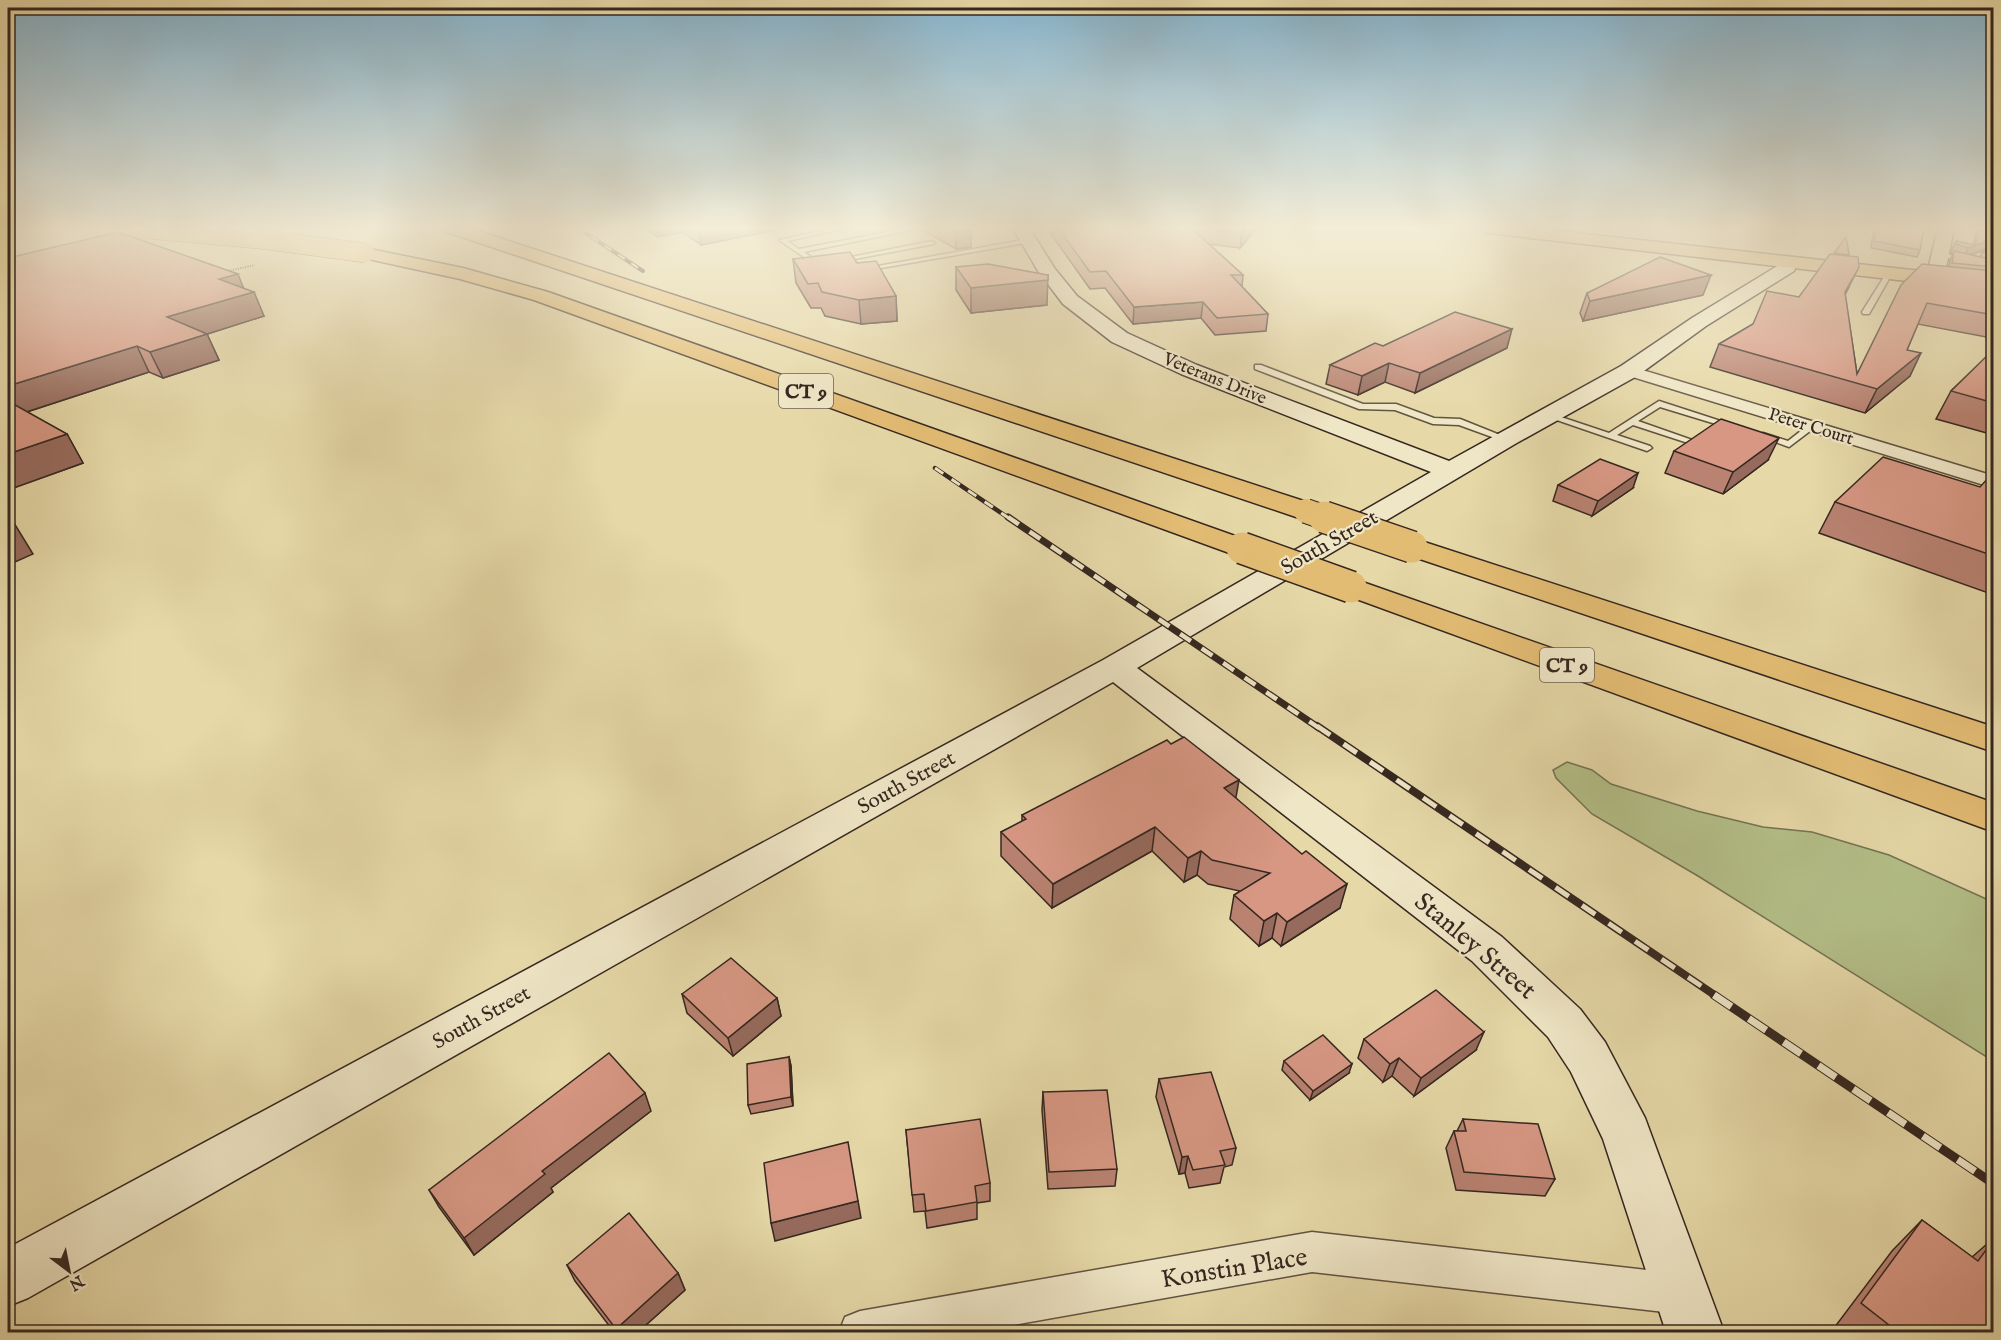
<svg xmlns="http://www.w3.org/2000/svg" width="2001" height="1340" viewBox="0 0 2001 1340" font-family="'IM FELL English',serif">
  <style>
    .green { fill: #b4bf88; stroke: #747354; stroke-width: 1.5 }
    .lines { fill: none; stroke-linecap: round; stroke-linejoin: round }
    .lane-casing { stroke: #615342; stroke-width: 3 }
    .street-casing { stroke: #615342; stroke-width: 3 }
    .secondary-casing { stroke: #352720; stroke-width: 3 }
    .primary-casing { stroke: #352720; stroke-width: 3 }
    .highway-casing { stroke: #352720; stroke-width: 3 }
    .path { stroke: #352720; stroke-width: 2; stroke-dasharray: 1 1.5; stroke-linecap: butt }
    .lane { fill: #efe6c6; fill-rule: evenodd }
    .street { fill: #efe6c6; fill-rule: evenodd }
    .secondary { fill: #efe6c6; fill-rule: evenodd }
    .primary { fill: #e3bc74; fill-rule: evenodd }
    .highway { fill: #e3bc74; fill-rule: evenodd }
    .rail-far4-casing { stroke: #352720; stroke-width: 4 }
    .rail-far3-casing { stroke: #352720; stroke-width: 4.5 }
    .rail-far2-casing { stroke: #352720; stroke-width: 7 }
    .rail-far1-casing { stroke: #352720; stroke-width: 8 }
    .rail-casing { stroke: #352720; stroke-width: 9 }
    .rail-far4 { stroke: #efe6c6; stroke-width: 2; stroke-dasharray: 8; stroke-linecap: butt }
    .rail-far3 { stroke: #efe6c6; stroke-width: 3; stroke-dasharray: 10; stroke-linecap: butt }
    .rail-far2 { stroke: #efe6c6; stroke-width: 4.5; stroke-dasharray: 13; stroke-linecap: butt }
    .rail-far1 { stroke: #efe6c6; stroke-width: 5; stroke-dasharray: 16; stroke-linecap: butt }
    .rail { stroke: #efe6c6; stroke-width: 7; stroke-dasharray: 21; stroke-linecap: butt }
    .highway-bridge-far2-casing { stroke: #352720; stroke-width: 20; stroke-linecap: butt }
    .highway-bridge-far1-casing { stroke: #352720; stroke-width: 26; stroke-linecap: butt }
    .highway-bridge-casing { stroke: #352720; stroke-width: 34; stroke-linecap: butt }
    .highway-bridge-far2 { stroke: #e3bc74; stroke-width: 19 }
    .highway-bridge-far1 { stroke: #e3bc74; stroke-width: 24 }
    .highway-bridge { stroke: #e3bc74; stroke-width: 31 }
    .wall { fill: #b98271; stroke: #352720; stroke-width: 1.5; fill-rule: evenodd }
    .shaded-wall { fill: #966a5c; stroke: #352720; stroke-width: 1.5 }
    .building { fill: #d79783; stroke: #352720; stroke-width: 1.5 }
    .labels { text-anchor: middle; stroke-width: 4.5; stroke-linejoin: round; paint-order: stroke }
    .far-street-label { font-size: 18px; fill: #352720; stroke: #efe6c6 }
    .shield { fill: #efe6c6; stroke: #6d6052; stroke-width: 1.5 }
    .shield-label { font-size: 20px; font-weight: bold; fill: #352720 }
    .street-label { font-size: 21px; fill: #352720; stroke: #efe6c6 }
    .near-street-label { font-size: 26px; fill: #352720; stroke: #efe6c6 }
  </style>
  <rect width="100%" height="100%" fill="#e6d8a7"/>
  <filter id="stains"><feTurbulence type="fractalNoise" baseFrequency=".00333" numOctaves="4"/><feColorMatrix values="0 0 0 0 .2 0 0 0 0 .09 0 0 0 0 .02 0 0 0 .5 -.17"/></filter>
  <radialGradient id="worn" r=".72"><stop offset=".6" stop-color="#630" stop-opacity="0"/><stop offset="1" stop-color="#630" stop-opacity=".3"/></radialGradient>
  <path class="green" d="M1567 762 1592 770 1611 784 1697 811 1763 827 1812 832 1889 855 1993 902V1061L1698 876 1592 814 1556 778 1553 770Z"/>
  <g class="lines">
    <g class="lane-casing">
      <g id="lane">
        <path d="M836 228H847L787 241 799 249 909 228 912 230 804 252 822 265V267L820 268 779 240Z"/>
        <path d="M1029 239 1031 242 864 271 861 269Z"/>
        <path d="M932 241 935 243 934 244 839 262 836 260Z"/>
        <path d="M1989 249 1991 250V252L1964 263 1937 254 1940 252 1964 259Z"/>
        <path d="M1883 271H1887L1890 277 1869 314H1863L1862 312 1884 277Z"/>
        <path d="M1255 365H1261L1363 404H1396L1434 418 1460 419 1510 439 1506 442 1503 441 1459 425 1433 424 1395 410 1359 409 1255 369Z"/>
        <path d="M1659 401 1736 426 1729 428 1660 407 1638 421 1695 441 1691 444 1688 443 1633 425 1617 435 1650 446 1652 448 1647 451 1545 416 1552 414 1609 433Z"/>
        <path d="M1811 423 1815 426 1814 428 1789 447 1759 436 1763 433 1788 441Z"/>
      </g>
    </g>
    <g class="street-casing">
      <g id="street">
        <path d="M1629 366 1994 476V488L1623 374 1621 371Z"/>
        <path d="M1312 1232 1682 1274 1696 1280 1702 1294 1696 1308 1682 1314 1312 1272 974 1332H839L845 1317 860 1311Z"/>
      </g>
    </g>
    <g class="secondary-casing">
      <g id="secondary">
        <path d="M1013 228H1029L1055 269 1077 296 1127 333 1197 365 1449 461 1621 366 1692 318 1779 265 1782 258 1788 257 1797 262 1794 271 1706 326 1637 376 1515 444 1137 668 1502 937 1580 1009 1605 1042 1645 1118 1724 1332H1666L1603 1139 1571 1072 1548 1037 1472 961 1113 682 28 1298 8 1306V1248L1103 660 1431 472 1181 374 1112 342 1063 304 1038 271Z"/>
        <path d="M1938 228H1954L1944 278 1935 284 1926 278Z"/>
      </g>
    </g>
    <g class="primary-casing">
      <path id="primary" d="M1480 228H1531L1994 279V291L1488 233Z"/>
    </g>
    <g class="highway-casing">
      <g id="highway">
        <path d="M445 228H469L1316 505 1320 511 1316 517 1306 519 1296 517 447 232Z"/>
        <path d="M365 248 463 268 548 292 1252 542 1256 548 1252 554 1242 557 1232 554 534 300 460 279 359 257 356 253Z"/>
        <path d="M1412 538 1994 727V752L1402 553 1398 547 1402 541Z"/>
        <path d="M1351 578 1994 803V832L1340 593 1336 587 1340 581Z"/>
      </g>
    </g>
    <path class="path" d="M228 271 255 265"/>
    <use href="#lane" class="lane"/>
    <use href="#street" class="street"/>
    <use href="#secondary" class="secondary"/>
    <use href="#primary" class="primary"/>
    <use href="#highway" class="highway"/>
    <g class="rail-far4-casing">
      <path id="rail-far4" d="M578 228 643 271"/>
    </g>
    <g class="rail-far3-casing">
      <path id="rail-far3" d="M935 468 1010 519"/>
    </g>
    <g class="rail-far2-casing">
      <path id="rail-far2" d="M1008 517 1319 728"/>
    </g>
    <g class="rail-far1-casing">
      <path id="rail-far1" d="M1317 726 1716 996"/>
    </g>
    <g class="rail-casing">
      <path id="rail" d="M1714 995 1994 1184"/>
    </g>
    <use href="#rail-far4" class="rail-far4"/>
    <use href="#rail-far3" class="rail-far3"/>
    <use href="#rail-far2" class="rail-far2"/>
    <use href="#rail-far1" class="rail-far1"/>
    <use href="#rail" class="rail"/>
    <g class="highway-bridge-far2-casing">
      <path id="highway-bridge-far2" d="M135 228 260 239 365 253"/>
    </g>
    <g class="highway-bridge-far1-casing">
      <path id="highway-bridge-far1" d="M1306 511 1329 519"/>
    </g>
    <g class="highway-bridge-casing">
      <g id="highway-bridge">
        <path d="M1324 517 1412 547"/>
        <path d="M1242 548 1351 587"/>
      </g>
    </g>
    <use href="#highway-bridge-far2" class="highway-bridge-far2"/>
    <use href="#highway-bridge-far1" class="highway-bridge-far1"/>
    <use href="#highway-bridge" class="highway-bridge"/>
  </g>
  <g class="wall">
    <path d="M645 228H785L701 245 683 232 657 237Z"/>
    <path d="M919 228H970L971 247 956 249Z"/>
    <path d="M1051 228H1257L1240 248 1209 244 1243 275 1242 287 1268 314 1266 331 1215 335 1201 318 1133 324 1105 288 1090 289 1051 234Z"/>
    <path d="M1874 228H1924L1920 250 1917 257 1871 248Z"/>
    <path d="M1978 228H1994V324L1986 337 1918 324 1907 350 1910 376 1865 413 1710 367 1719 344 1799 297 1834 254 1846 237 1849 255V287L1845 295 1857 374 1949 266 1950 260 1953 254 1951 253 1952 249 1956 241 1973 245ZM1990 247 1991 248 1982 252 1980 257 1969 255Z"/>
    <path d="M8 258 243 288 264 316 207 334 219 360 163 378 149 372 27 412 67 434 83 463 8 490Z"/>
    <path d="M793 259 896 296 897 321 861 324 825 316 821 308H811L796 283Z"/>
    <path d="M956 267 1047 305 971 313 956 290Z"/>
    <path d="M1587 293 1703 295 1583 321 1580 313Z"/>
    <path d="M1383 346 1507 348 1415 393 1385 382 1358 395 1326 384 1330 365Z"/>
    <path d="M1994 350V435L1936 419 1951 391Z"/>
    <path d="M1674 451 1768 460 1723 494 1665 473Z"/>
    <path d="M1994 478V595L1819 533 1835 502 1980 487Z"/>
    <path d="M1558 485 1633 488 1592 516 1553 501Z"/>
    <path d="M1236 798 1340 908 1281 946 1272 938 1259 946 1230 919 1234 895 1240 891 1208 884 1197 875 1184 882 1152 851 1052 908 1001 856V832L1022 822V815Z"/>
    <path d="M682 994 777 998 781 1016 733 1056 687 1013Z"/>
    <path d="M1364 1039 1476 1050 1414 1096 1392 1076 1383 1082 1358 1058Z"/>
    <path d="M789 1057 791 1066 793 1106 751 1114 748 1105Z"/>
    <path d="M1284 1061 1349 1073 1310 1100 1282 1070Z"/>
    <path d="M1159 1079 1236 1148 1232 1165 1224 1167 1220 1183 1189 1188 1185 1173 1179 1174 1156 1097Z"/>
    <path d="M1043 1092 1117 1169 1115 1186 1048 1189 1042 1110Z"/>
    <path d="M651 1111 551 1188 553 1192 474 1255 439 1207 429 1190Z"/>
    <path d="M1463 1119 1555 1179 1545 1196 1456 1190 1446 1148 1454 1131H1457Z"/>
    <path d="M906 1130 990 1183V1201L977 1203V1219L927 1228 925 1211 914 1212Z"/>
    <path d="M1922 1220 1972 1257 1994 1238V1332H1831L1892 1251Z"/>
    <path d="M567 1265 678 1273 685 1290 638 1332H614L575 1281Z"/>
  </g>
  <g class="shaded-wall">
    <path d="M655 228H682L683 232 657 237Z"/>
    <path d="M698 228H785L701 245Z"/>
    <path d="M1246 228H1257L1240 248 1242 233Z"/>
    <path d="M971 230V247L956 249V232Z"/>
    <path d="M1994 239 1990 247 1964 257 1968 248Z"/>
    <path d="M1859 267 1849 287 1835 313 1845 292Z"/>
    <path d="M238 274 246 294 254 292 264 316 179 343 167 317 219 279Z"/>
    <path d="M1048 275 1047 305 971 313V288Z"/>
    <path d="M1711 275 1703 295 1583 321 1590 301Z"/>
    <path d="M896 296 897 321 861 324 859 300Z"/>
    <path d="M1203 302 1201 318 1133 324 1134 307Z"/>
    <path d="M1512 329 1507 348 1415 393 1420 373Z"/>
    <path d="M207 334 219 360 163 378 150 352Z"/>
    <path d="M137 346 149 372 8 418V386Z"/>
    <path d="M1921 353 1910 376 1865 413 1877 389Z"/>
    <path d="M1389 363 1385 382 1358 395 1362 376Z"/>
    <path d="M67 434 83 463 8 490V454Z"/>
    <path d="M1779 438 1768 460 1723 494 1733 472Z"/>
    <path d="M1638 473 1633 488 1592 516 1598 501Z"/>
    <path d="M14 523 33 554 8 565V526Z"/>
    <path d="M1239 780 1235 803 1224 788Z"/>
    <path d="M1155 827 1152 851 1052 908 1053 884Z"/>
    <path d="M1201 851 1197 875 1184 882 1188 858Z"/>
    <path d="M1347 884 1340 908 1281 946 1287 922Z"/>
    <path d="M1277 913 1272 938 1259 946 1264 921Z"/>
    <path d="M777 998 781 1016 733 1056 728 1038Z"/>
    <path d="M1484 1032 1476 1050 1414 1096 1421 1078Z"/>
    <path d="M789 1057 791 1066 793 1106 791 1097Z"/>
    <path d="M1399 1058 1392 1076 1383 1082 1390 1064Z"/>
    <path d="M1352 1064 1349 1073 1310 1100 1313 1091Z"/>
    <path d="M645 1093 651 1111 551 1188 553 1192 474 1255 464 1238 542 1171Z"/>
    <path d="M1188 1156 1185 1173 1179 1174 1182 1157Z"/>
    <path d="M858 1201 861 1218 775 1241 771 1223Z"/>
    <path d="M678 1273 685 1290 638 1332H617L616 1329Z"/>
  </g>
  <g class="building">
    <path d="M948 228H970L971 230 956 232Z"/>
    <path d="M1058 228H1191L1243 275H1231L1268 314 1217 318 1203 302 1134 307 1106 271 1090 272Z"/>
    <path d="M1203 228H1246L1242 233Z"/>
    <path d="M1876 228H1924L1920 250 1874 241Z"/>
    <path d="M1980 228H1994V239L1968 248 1956 244V241L1975 245Z"/>
    <path d="M118 232 238 274 219 279 254 292 167 317 207 334 150 352 137 346 8 386V258Z"/>
    <path d="M1846 237 1849 255 1834 253Z"/>
    <path d="M1994 247V255L1982 252Z"/>
    <path d="M1954 251 1994 260V267L1952 263Z"/>
    <path d="M850 252 857 263 876 261 896 296 859 300 822 292 818 283 808 284 793 259Z"/>
    <path d="M1830 254 1858 257 1859 267 1845 292 1857 374 1901 285 1922 264 1994 271V315L1927 303 1907 350 1921 353 1877 389 1719 344 1753 324 1767 291 1799 297Z"/>
    <path d="M1660 257 1711 275 1590 301 1587 293Z"/>
    <path d="M988 264 1048 275V280L971 288 956 267Z"/>
    <path d="M1455 312 1512 329 1420 373 1389 363 1362 376 1330 365 1375 343 1383 346Z"/>
    <path d="M1993 350 1994 403 1951 391Z"/>
    <path d="M8 401 67 434 8 454Z"/>
    <path d="M1721 419 1779 438 1733 472 1674 451Z"/>
    <path d="M1883 457 1980 487 1989 477 1994 478V556L1835 502Z"/>
    <path d="M1600 459 1638 473 1598 501 1558 485Z"/>
    <path d="M8 519 14 523 8 526Z"/>
    <path d="M1184 737 1239 780 1224 788 1302 854 1306 851 1347 884 1287 922 1277 913 1264 921 1234 895 1270 873 1212 860 1201 851 1188 858 1155 827 1053 884 1001 832 1026 819 1022 815 1167 740 1171 744Z"/>
    <path d="M731 958 777 998 728 1038 682 994Z"/>
    <path d="M1436 990 1484 1032 1421 1078 1399 1058 1390 1064 1364 1039Z"/>
    <path d="M1323 1035 1352 1064 1313 1091 1284 1061Z"/>
    <path d="M609 1053 645 1093 542 1171 545 1174 464 1238 429 1190Z"/>
    <path d="M789 1057 791 1097 748 1105 747 1064Z"/>
    <path d="M1211 1072 1236 1148 1220 1151 1225 1165 1193 1170 1188 1156 1182 1157 1159 1079Z"/>
    <path d="M1107 1090 1117 1169 1049 1172 1043 1092Z"/>
    <path d="M980 1119 990 1183 975 1186 977 1202 926 1211 924 1194 912 1195 906 1130Z"/>
    <path d="M1463 1119 1538 1124 1555 1179 1464 1172 1454 1131H1466Z"/>
    <path d="M848 1142 858 1201 771 1223 764 1163Z"/>
    <path d="M629 1213 678 1273 616 1329 567 1265Z"/>
    <path d="M1922 1220 1978 1261 1994 1239V1332H1898L1861 1303Z"/>
  </g>
  <linearGradient id="sky" x2="0" y2="1"><stop stop-color="#87b6d0"/><stop offset="0.55" stop-color="#f4edd7"/><stop offset="1" stop-color="#f4edd7" stop-opacity="0"/></linearGradient>
  <rect width="2001" height="415" fill="url(#sky)"/>
  <g class="labels">
    <g class="far-street-label">
      <text transform="translate(1215 378) rotate(22)" y="6">Veterans Drive</text>
      <text transform="translate(1811 426) rotate(17)" y="6">Peter Court</text>
    </g>
    <g class="shield">
      <rect x="779" y="374" width="54" height="34" rx="4.5"/>
      <rect x="1540" y="648" width="54" height="34" rx="4.5"/>
    </g>
    <g class="shield-label">
      <text x="806" y="398">CT 9</text>
      <text x="1567" y="672">CT 9</text>
    </g>
    <g class="street-label">
      <text transform="translate(1329 542) rotate(-30)" y="7">South Street</text>
      <text transform="translate(906 782) rotate(-29)" y="7">South Street</text>
      <text transform="translate(481 1017) rotate(-29)" y="7">South Street</text>
    </g>
    <g class="near-street-label">
      <text transform="translate(1476 945) rotate(40)" y="9">Stanley Street</text>
      <text transform="translate(1234 1267) rotate(-9)" y="9">Konstin Place</text>
    </g>
  </g>
  <rect width="2001" height="1340" fill="none" stroke="#e6d8a7" stroke-width="30"/>
  <rect x="9" y="9" width="1983" height="1322" fill="none" stroke="#352720" stroke-width="3"/>
  <rect x="15" y="15" width="1971" height="1310" fill="none" stroke="#352720" stroke-width="1.5"/>
  <g transform="translate(69 1271) rotate(148)" stroke="#efe6c6" stroke-width="4.5" paint-order="stroke">
  <path d="M0-4.5L10 22L0 15L-10 22Z" fill="#352720"/>
  <text y="-9" font-size="16" font-weight="bold" text-anchor="middle" fill="#352720">N</text>
  </g>
  <rect width="100%" height="100%" filter="url(#stains)"/>
  <rect width="100%" height="100%" fill="url(#worn)"/>
</svg>
